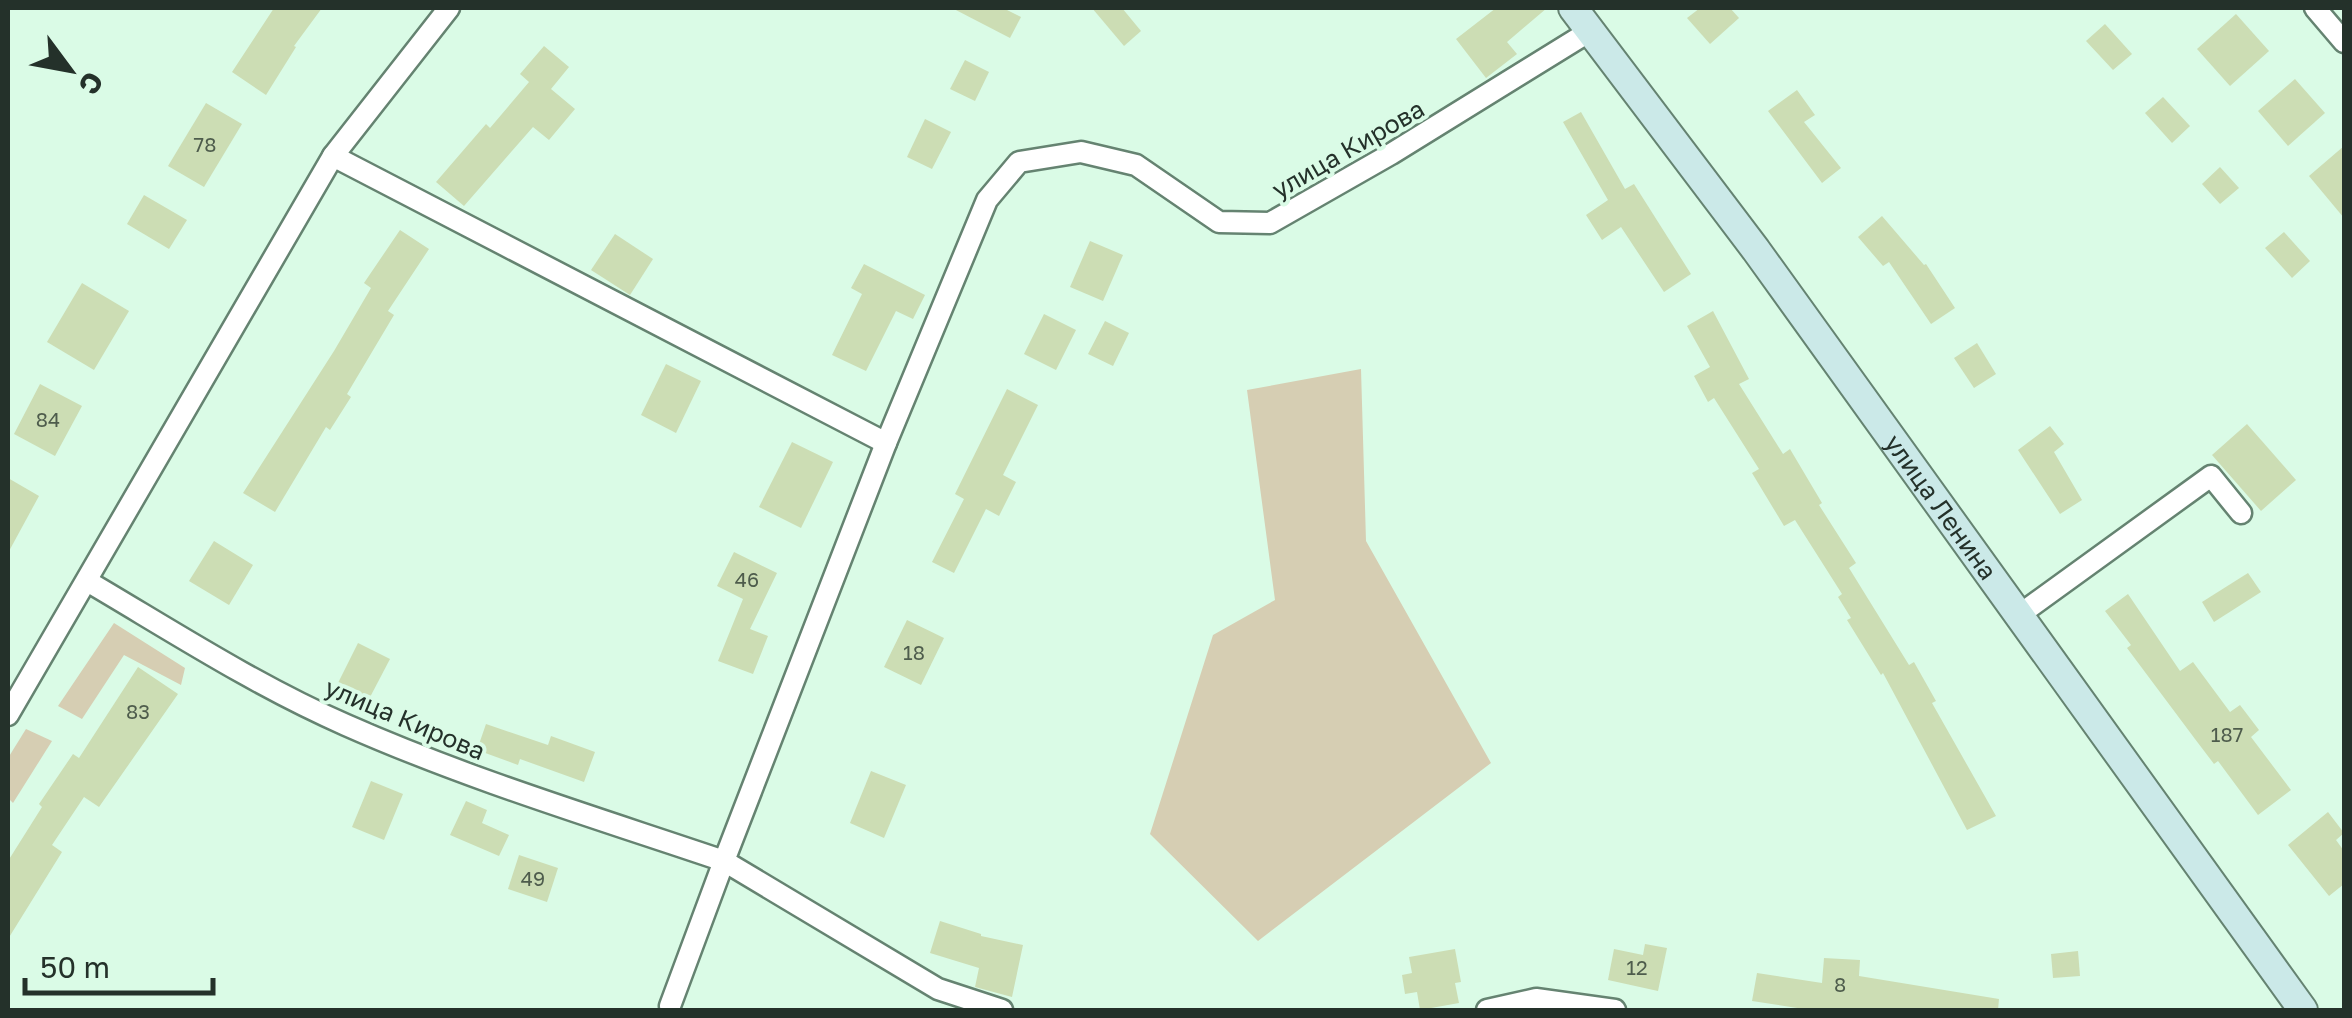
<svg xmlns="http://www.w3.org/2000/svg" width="2352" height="1018" viewBox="0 0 2352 1018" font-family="'Golos Text',sans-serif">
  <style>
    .green { fill: #d6ceb3 }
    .building { fill: #ccddb4 }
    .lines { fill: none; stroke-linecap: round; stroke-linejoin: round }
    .street-casing { stroke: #658371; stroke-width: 25 }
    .secondary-casing { stroke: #658371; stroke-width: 32 }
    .street { stroke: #fff; stroke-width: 20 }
    .secondary { stroke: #cbe9e8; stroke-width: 28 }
    .labels { text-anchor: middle; stroke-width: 8; stroke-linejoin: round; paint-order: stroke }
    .number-label { font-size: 20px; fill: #4e5c4c }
    .street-label { font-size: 25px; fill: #24312a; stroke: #dafbe6 }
  </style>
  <rect width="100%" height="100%" fill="#dafbe6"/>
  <g class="green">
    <path d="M1361 369 1366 541 1491 763 1258 941 1150 834 1213 635 1275 600 1247 390Z"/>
    <path d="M114 623 185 668 181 685 124 655 82 719 58 706Z"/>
    <path d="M26 729 52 741 13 803 8 798V758Z"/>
  </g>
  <g class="building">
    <path d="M274 8H322L294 46 296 47 266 95 232 72Z"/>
    <path d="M952 8H1003L1021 17 1010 38Z"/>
    <path d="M1092 8H1122L1141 31 1124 46Z"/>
    <path d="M1496 8H1547L1507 42 1517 54 1486 78 1456 39Z"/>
    <path d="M1700 8H1730L1739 18 1710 44 1687 18Z"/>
    <path d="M2236 14 2269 51 2230 86 2197 49Z"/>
    <path d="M2105 24 2132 54 2113 70 2086 41Z"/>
    <path d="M544 46 569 67 551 89 575 109 549 140 533 127 464 206 436 182 486 124 490 128 529 82 520 74Z"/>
    <path d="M965 60 989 72 975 101 950 89Z"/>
    <path d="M2295 79 2325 113 2288 146 2258 111Z"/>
    <path d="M1797 90 1815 115 1804 122 1841 168 1822 183 1768 111Z"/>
    <path d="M2163 97 2190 126 2172 143 2145 113Z"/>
    <path d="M206 103 242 124 204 187 168 166Z"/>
    <path d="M1581 112 1625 189 1634 184 1691 274 1664 292 1621 227 1602 240 1586 215 1608 200 1563 122Z"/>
    <path d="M925 119 951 132 932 169 907 157Z"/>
    <path d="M2344 146V218L2309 176Z"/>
    <path d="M2220 167 2239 188 2220 204 2202 184Z"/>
    <path d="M144 195 187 220 169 249 127 224Z"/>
    <path d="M1882 216 1924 265 1926 264 1955 308 1931 324 1889 262 1883 266 1858 237Z"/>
    <path d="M400 230 429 249 388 311 394 315 347 394 351 397 330 430 326 427 275 512 243 493 334 351 371 288 364 283Z"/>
    <path d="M2284 232 2310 261 2292 278 2265 248Z"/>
    <path d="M615 234 653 259 630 295 591 270Z"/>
    <path d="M1090 241 1123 255 1103 301 1070 287Z"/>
    <path d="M864 264 925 295 913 319 896 311 866 371 832 355 862 294 851 288Z"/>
    <path d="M82 283 129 311 94 370 47 342Z"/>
    <path d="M1713 311 1749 379 1739 384 1783 454 1790 449 1822 503 1819 505 1856 563 1849 568 1909 665 1914 662 1936 701 1932 703 1996 816 1967 830 1883 673 1881 675 1847 620 1851 618 1838 597 1842 594 1795 520 1784 526 1752 473 1759 469 1714 398 1708 402 1694 376 1710 367 1687 326Z"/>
    <path d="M1044 314 1076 330 1056 370 1024 354Z"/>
    <path d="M1105 321 1129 333 1113 366 1088 354Z"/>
    <path d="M1977 343 1996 374 1974 388 1954 358Z"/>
    <path d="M666 364 701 381 676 433 641 415Z"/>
    <path d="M40 384 82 406 55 456 14 434Z"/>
    <path d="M1007 389 1038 405 1003 475 1016 482 999 516 986 509 954 573 932 562 964 499 955 494Z"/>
    <path d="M2247 424 2296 480 2261 511 2212 455Z"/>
    <path d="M2050 426 2064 444 2054 452 2082 500 2060 514 2018 450Z"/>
    <path d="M792 442 833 462 801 528 759 507Z"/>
    <path d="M8 478 39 496 8 553Z"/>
    <path d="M214 541 253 565 229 605 189 581Z"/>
    <path d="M734 552 777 573 750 629 768 636 753 674 718 661 743 599 717 586Z"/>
    <path d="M2248 573 2261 592 2214 622 2202 602Z"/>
    <path d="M2128 594 2180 671 2193 662 2230 712 2240 705 2259 730 2251 737 2291 790 2258 815 2218 761 2214 764 2195 739 2127 648 2131 645 2105 611Z"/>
    <path d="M907 620 944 638 921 685 884 667Z"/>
    <path d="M358 643 390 659 368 701 337 685Z"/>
    <path d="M138 667 178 694 99 807 84 797 52 845 62 852 8 939V861L42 807 39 804 73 754 79 758Z"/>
    <path d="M486 724 548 745 551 736 595 752 584 782 520 759 518 765 477 750Z"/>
    <path d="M871 771 906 785 884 838 850 823Z"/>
    <path d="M371 781 403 794 384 840 352 827Z"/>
    <path d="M466 801 487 810 482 823 509 835 499 856 450 835Z"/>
    <path d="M2328 812 2344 833 2336 840 2344 851V884L2329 896 2288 845Z"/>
    <path d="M519 855 558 868 547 902 508 889Z"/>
    <path d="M940 921 981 934V936L1023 945 1012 997 975 987 979 968 930 953Z"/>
    <path d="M1645 944 1667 948 1658 991 1608 980 1614 949 1643 955Z"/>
    <path d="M1455 949 1461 982 1455 983 1459 1003 1420 1010 1417 992 1405 994 1402 975 1412 973 1409 957Z"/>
    <path d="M2078 951 2080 976 2053 978 2051 954Z"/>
    <path d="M1824 958 1860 960 1859 976 1999 999 1998 1010H1810L1752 1001 1757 973 1822 983Z"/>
  </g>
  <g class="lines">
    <g class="street-casing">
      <g id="street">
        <path d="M2315 8 2344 42"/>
        <path d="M333 156 886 443"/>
        <path d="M87 581C172 631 255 685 346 725 468 779 597 818 724 861L670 1006"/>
        <path d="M2019 615 2211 476 2241 513"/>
        <path d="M8 715 333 156 449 8"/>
        <path d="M1002 1010 938 989 724 861 886 443 987 200 1019 162 1081 152 1136 165 1219 222 1270 223 1391 154 1590 31"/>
        <path d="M1487 1010 1536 999 1615 1010"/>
      </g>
    </g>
    <g class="secondary-casing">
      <g id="secondary">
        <path id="s1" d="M1573 8 1756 250 2303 1010"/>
      </g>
    </g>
    <use href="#street" class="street"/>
    <use href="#secondary" class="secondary"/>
  </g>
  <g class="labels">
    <g class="number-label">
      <text x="205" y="152">78</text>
      <text x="48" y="427">84</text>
      <text x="747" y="587">46</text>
      <text x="914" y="660">18</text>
      <text x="138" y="719">83</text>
      <text x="2227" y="742">187</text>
      <text x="533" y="886">49</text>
      <text x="1637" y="975">12</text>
      <text x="1840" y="992">8</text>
    </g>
    <g class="street-label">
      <text transform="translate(1348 149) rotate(-30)" y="9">улица Кирова</text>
      <text dy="9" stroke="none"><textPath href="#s1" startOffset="620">улица Ленина</textPath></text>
      <text transform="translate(405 719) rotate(23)" y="9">улица Кирова</text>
    </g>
  </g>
  <rect width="2352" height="1018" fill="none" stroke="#24312a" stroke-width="20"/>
  <g transform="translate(70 70) rotate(122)" stroke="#dafbe6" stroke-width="8" paint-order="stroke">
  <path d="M0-8L18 38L0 25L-18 38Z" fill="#24312a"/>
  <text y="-15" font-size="28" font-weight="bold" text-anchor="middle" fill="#24312a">С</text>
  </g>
  <path d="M25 978v15h188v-15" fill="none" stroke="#24312a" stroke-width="5"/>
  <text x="40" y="978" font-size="30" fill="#24312a" stroke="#dafbe6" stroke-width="8" paint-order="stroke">50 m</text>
</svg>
